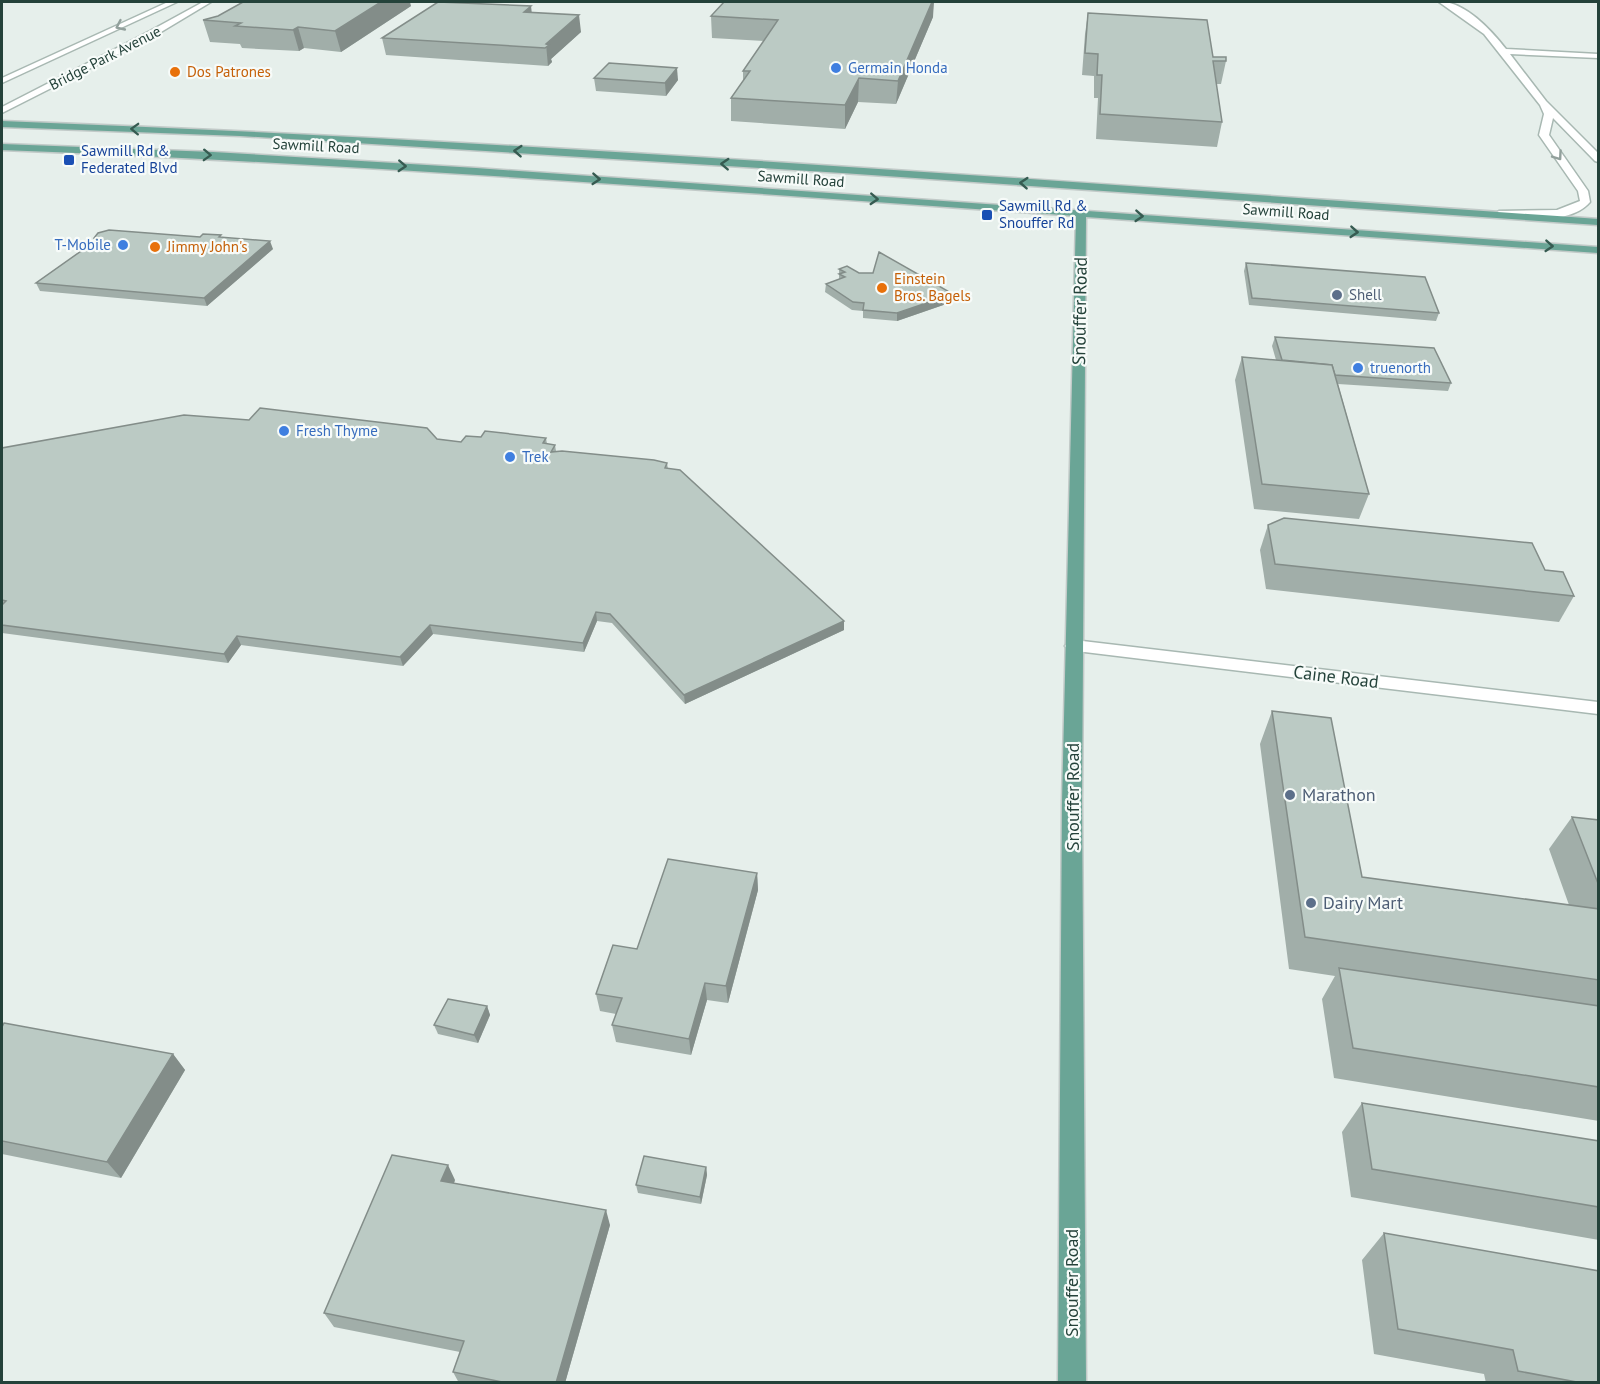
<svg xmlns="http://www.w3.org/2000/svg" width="1600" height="1384" viewBox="0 0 1600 1384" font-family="'PT Sans',sans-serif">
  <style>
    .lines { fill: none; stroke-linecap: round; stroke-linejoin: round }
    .minor-casing { stroke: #a8b8b2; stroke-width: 3 }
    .major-casing { stroke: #c2cac8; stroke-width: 3 }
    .minor { fill: #fff; fill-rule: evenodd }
    .major { fill: #6aa596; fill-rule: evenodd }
    .wall { fill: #a1aea9 }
    .shaded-wall { fill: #838d89 }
    .building { fill: #bbcac4; stroke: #838d89; stroke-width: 1.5 }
    .oneway { stroke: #92a09c }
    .oneway2 { stroke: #365b51 }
    .shop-dot { fill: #3f7fe0; stroke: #f7fbf9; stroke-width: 2 }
    .food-dot { fill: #e8710a; stroke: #f7fbf9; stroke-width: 2 }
    .transit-dot { fill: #1a4fb4; stroke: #f7fbf9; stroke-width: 2 }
    .service-dot { fill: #5c6f8a; stroke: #f7fbf9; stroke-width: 2 }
    .labels { text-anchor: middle; stroke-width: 4.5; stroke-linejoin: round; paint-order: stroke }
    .far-street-label { font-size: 15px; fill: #24423a; stroke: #f7fbf9 }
    .far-shop-label { font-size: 15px; fill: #366cbe; stroke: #f7fbf9; text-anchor: start }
    .far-food-label { font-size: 15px; fill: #c56008; stroke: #f7fbf9; text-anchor: start }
    .far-transit-label { font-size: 15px; fill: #164399; stroke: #f7fbf9; text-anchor: start }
    .far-service-label { font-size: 15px; fill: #4e5e75; stroke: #f7fbf9; text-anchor: start }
    .street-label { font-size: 18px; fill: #24423a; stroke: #f7fbf9 }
    .service-label { font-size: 18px; fill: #4e5e75; stroke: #f7fbf9; text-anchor: start }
  </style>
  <rect width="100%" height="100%" fill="#e6efeb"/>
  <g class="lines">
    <g class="minor-casing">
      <g id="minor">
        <path d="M168 2H177L2 83V78Z"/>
        <path d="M203 2H211L156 35 2 113V107L150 31Z"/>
        <path d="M1439 2C1464 0 1492 31 1506 49L1598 54V58L1510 54 1546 101 1598 153V162L1595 161 1553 118 1549 135 1588 191 1590 202C1570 225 1527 218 1499 217L1494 214 1499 211 1557 210 1580 201 1578 191 1539 135 1544 114 1540 105 1484 34Z"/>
        <path d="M1074 640 1598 702V714L1068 650 1065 646 1068 642Z"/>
      </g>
    </g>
    <g class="major-casing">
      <g id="major">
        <path d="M2 121C535 141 1066 182 1598 219V225L842 173 240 136 2 127Z"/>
        <path d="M2 144 213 152 476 168 1598 247V253L1086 217 1082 802 1086 1382H1058L1062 802 1076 216C718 191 360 164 2 150Z"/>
      </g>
    </g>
    <use href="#minor" class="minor"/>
    <use href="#major" class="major"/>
  </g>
  <g class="wall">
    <path d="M411 6 341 52 304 48 299 51 242 48 240 44 210 42 203 20 218 16Z"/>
    <path d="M531 12 581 32 551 59 552 62 548 66 386 55 382 38Z"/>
    <path d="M1088 13 1226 61 1221 84H1216L1222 122 1217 147 1096 139 1098 98H1094V76L1082 75 1085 34Z"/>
    <path d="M711 16 933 17 896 104 858 102 845 129 731 121V98L743 81V71L764 41 712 38Z"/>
    <path d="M594 78 678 80 666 96 596 91Z"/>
    <path d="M200 237H221L273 249 207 306 40 291 36 283 95 241 94 238Z"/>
    <path d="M1246 263 1439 313 1436 321 1249 305 1244 271Z"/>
    <path d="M839 269 953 294 952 302 897 321 863 318V311L852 310 825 292 826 284 839 279Z"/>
    <path d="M1275 337 1451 383 1448 391 1338 384 1369 494 1359 519 1254 509 1235 380 1242 357 1276 360 1272 346Z"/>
    <path d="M481 437 546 438 547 444 555 445 556 451 667 463 668 469 844 630 685 704 612 623 597 621 584 652 433 634 403 666 241 645 228 663 2 633V448L437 439 461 442Z"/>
    <path d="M1268 525 1574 596 1559 622 1266 589 1260 550Z"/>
    <path d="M1272 711 1362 877 1569 905 1549 849 1572 817 1599 820V1121L1334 1078 1322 999 1335 976 1289 969 1260 744Z"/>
    <path d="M757 873 758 890 728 1003 707 1000 691 1055 616 1042 612 1025 616 1014 600 1011 596 994 637 949Z"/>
    <path d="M487 1006 490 1015 478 1043 438 1034 434 1025Z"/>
    <path d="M2 1027 173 1054 185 1070 121 1178 2 1154Z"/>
    <path d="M1362 1103 1599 1141V1240L1351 1197 1342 1132Z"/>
    <path d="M706 1167 707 1175 701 1204 638 1193 636 1185Z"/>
    <path d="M455 1180 454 1183 610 1225 565 1383H459L453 1372 460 1352 334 1327 324 1313Z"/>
    <path d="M1384 1233 1599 1383H1486L1484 1374 1374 1354 1362 1260Z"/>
  </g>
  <g class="shaded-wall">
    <path d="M379 2H410L411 6 341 52 335 31Z"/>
    <path d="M932 2H934L933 17 896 104 898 81Z"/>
    <path d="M531 6 533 23 524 12Z"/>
    <path d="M579 15 581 32 551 59 552 62 548 66 546 44Z"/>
    <path d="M298 27 304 48 299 51 293 30Z"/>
    <path d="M677 68 678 80 666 96 665 83Z"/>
    <path d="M859 78 858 102 845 129V105Z"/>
    <path d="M270 241 273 249 207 306 204 298Z"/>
    <path d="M953 294 952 302 897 321V313Z"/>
    <path d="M596 612 597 621 584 652 583 643Z"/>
    <path d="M844 621V630L685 704 684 695Z"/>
    <path d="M430 625 433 634 403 666 400 657Z"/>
    <path d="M237 636 241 645 228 663 224 654Z"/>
    <path d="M757 873 758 890 728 1003 726 986Z"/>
    <path d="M705 983 707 1000 691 1055 689 1039Z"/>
    <path d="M487 1006 490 1015 478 1043 474 1035Z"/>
    <path d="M173 1054 185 1070 121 1178 107 1162Z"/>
    <path d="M448 1165 455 1180 449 1196 441 1181Z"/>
    <path d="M706 1167 707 1175 701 1204 700 1197Z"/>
    <path d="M606 1210 610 1225 565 1383H556Z"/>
  </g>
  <g class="building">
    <path d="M243 2H381L335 31 298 27 293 30 235 26 241 23 203 20 218 16Z"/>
    <path d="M438 2 531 6 524 12 579 15 546 44 549 45 545 48 382 38Z"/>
    <path d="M724 2H932L898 81 859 78 845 105 731 98 750 71H743L778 20 711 16Z"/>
    <path d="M1088 13 1207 20 1213 57H1226V61H1213L1222 122 1100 114 1102 75H1097L1098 54 1085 53Z"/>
    <path d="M609 63 677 68 665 83 594 78Z"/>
    <path d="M109 230 200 237 203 234 221 235 219 237 270 241 204 298 36 283 98 239 94 238 98 233Z"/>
    <path d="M879 252 953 294 897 313 863 310 864 303 853 302 826 284 845 277 839 274 845 272 839 269 847 266 859 273H873Z"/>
    <path d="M1246 263 1425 277 1439 313 1252 298Z"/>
    <path d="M1275 337 1434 348 1451 383 1335 375 1332 365 1282 360Z"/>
    <path d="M1242 357 1332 365 1369 494 1262 484Z"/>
    <path d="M260 408 427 428 437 439 461 442 466 436 481 437 485 431 546 438 543 443 555 445 551 452 562 451 654 460 667 463 665 468 680 470 844 621 684 695 610 614 596 612 583 643 430 625 400 657 237 636 224 654 2 625V605L6 601 2 600V448L184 415 249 420Z"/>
    <path d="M1284 518 1532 543 1545 570 1563 572 1574 596 1275 564 1268 525Z"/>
    <path d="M1272 711 1331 718 1362 877 1599 909V980L1305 937Z"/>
    <path d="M1572 817 1599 820V886Z"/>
    <path d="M668 859 757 873 726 986 705 983 689 1039 612 1025 622 998 596 994 613 945 637 949Z"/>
    <path d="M1339 968 1599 1006V1087L1353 1048Z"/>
    <path d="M448 999 487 1006 474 1035 434 1025Z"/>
    <path d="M4 1023 173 1054 107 1162 2 1141V1027Z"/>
    <path d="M1362 1103 1599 1141V1207L1372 1169Z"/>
    <path d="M392 1155 448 1165 441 1181 606 1210 556 1383H507L453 1372 464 1341 324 1313Z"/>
    <path d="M644 1156 706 1167 700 1197 636 1185Z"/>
    <path d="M1384 1233 1599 1271V1383H1582L1518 1371 1513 1350 1398 1329Z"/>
  </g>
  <defs><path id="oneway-chevron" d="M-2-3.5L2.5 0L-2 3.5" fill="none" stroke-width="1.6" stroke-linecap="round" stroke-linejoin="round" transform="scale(1.5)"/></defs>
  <g class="oneway">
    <use href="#oneway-chevron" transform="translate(120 26) rotate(155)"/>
    <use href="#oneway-chevron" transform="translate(1558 156) rotate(55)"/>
  </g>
  <g class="oneway2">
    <use href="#oneway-chevron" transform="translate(135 129) rotate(-178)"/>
    <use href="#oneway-chevron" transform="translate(518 151) rotate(-176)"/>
    <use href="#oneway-chevron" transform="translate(207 155) rotate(2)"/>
    <use href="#oneway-chevron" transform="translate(725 164) rotate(-177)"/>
    <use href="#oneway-chevron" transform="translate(402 166) rotate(3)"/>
    <use href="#oneway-chevron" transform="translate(596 179) rotate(4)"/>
    <use href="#oneway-chevron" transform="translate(1024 183) rotate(-176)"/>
    <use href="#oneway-chevron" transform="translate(874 199) rotate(3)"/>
    <use href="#oneway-chevron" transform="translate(1139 216) rotate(4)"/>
    <use href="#oneway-chevron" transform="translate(1354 232) rotate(4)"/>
    <use href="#oneway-chevron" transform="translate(1549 246) rotate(4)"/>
  </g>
  <g class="shop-dot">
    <circle cx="836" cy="68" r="6"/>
    <circle cx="123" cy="245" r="6"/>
    <circle cx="1358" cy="368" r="6"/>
    <circle cx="284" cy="431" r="6"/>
    <circle cx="510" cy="457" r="6"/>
  </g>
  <g class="food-dot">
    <circle cx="175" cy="72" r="6"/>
    <circle cx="155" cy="247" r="6"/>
    <circle cx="882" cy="288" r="6"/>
  </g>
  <g class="transit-dot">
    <rect x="63" y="154" width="12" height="12" rx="3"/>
    <rect x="981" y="209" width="12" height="12" rx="3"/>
  </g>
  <g class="service-dot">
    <circle cx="1337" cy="295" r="6"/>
    <circle cx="1290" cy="795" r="6"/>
    <circle cx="1311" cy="903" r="6"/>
  </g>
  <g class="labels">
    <g class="far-street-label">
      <text transform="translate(105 58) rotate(-27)" y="5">Bridge Park Avenue</text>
      <text transform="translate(316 146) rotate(3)" y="5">Sawmill Road</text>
      <text transform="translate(801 179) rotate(4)" y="5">Sawmill Road</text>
      <text transform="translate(1286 212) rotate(4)" y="5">Sawmill Road</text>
    </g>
    <g class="far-shop-label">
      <text x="848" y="73">Germain Honda</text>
      <text x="111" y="250" text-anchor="end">T-Mobile</text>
      <text x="1370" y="373">truenorth</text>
      <text x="296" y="436">Fresh Thyme</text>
      <text x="522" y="462">Trek</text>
    </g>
    <g class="far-food-label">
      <text x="187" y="77">Dos Patrones</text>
      <text x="167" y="252">Jimmy John's</text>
      <text x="894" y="284">Einstein<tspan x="894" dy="17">Bros. Bagels</tspan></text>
    </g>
    <g class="far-transit-label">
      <text x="81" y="156">Sawmill Rd &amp;<tspan x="81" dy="17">Federated Blvd</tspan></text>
      <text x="999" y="211">Sawmill Rd &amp;<tspan x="999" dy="17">Snouffer Rd</tspan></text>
    </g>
    <g class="far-service-label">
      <text x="1349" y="300">Shell</text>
    </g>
    <g class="street-label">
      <text transform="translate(1080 311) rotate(-89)" y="6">Snouffer Road</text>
      <text transform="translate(1336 677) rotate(7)" y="6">Caine Road</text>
      <text transform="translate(1073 797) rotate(-90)" y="6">Snouffer Road</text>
      <text transform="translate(1072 1283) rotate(-90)" y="6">Snouffer Road</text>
    </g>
    <g class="service-label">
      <text x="1302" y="801">Marathon</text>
      <text x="1323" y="909">Dairy Mart</text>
    </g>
  </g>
  <rect width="1600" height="1384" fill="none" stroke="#24423a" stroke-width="6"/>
</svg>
